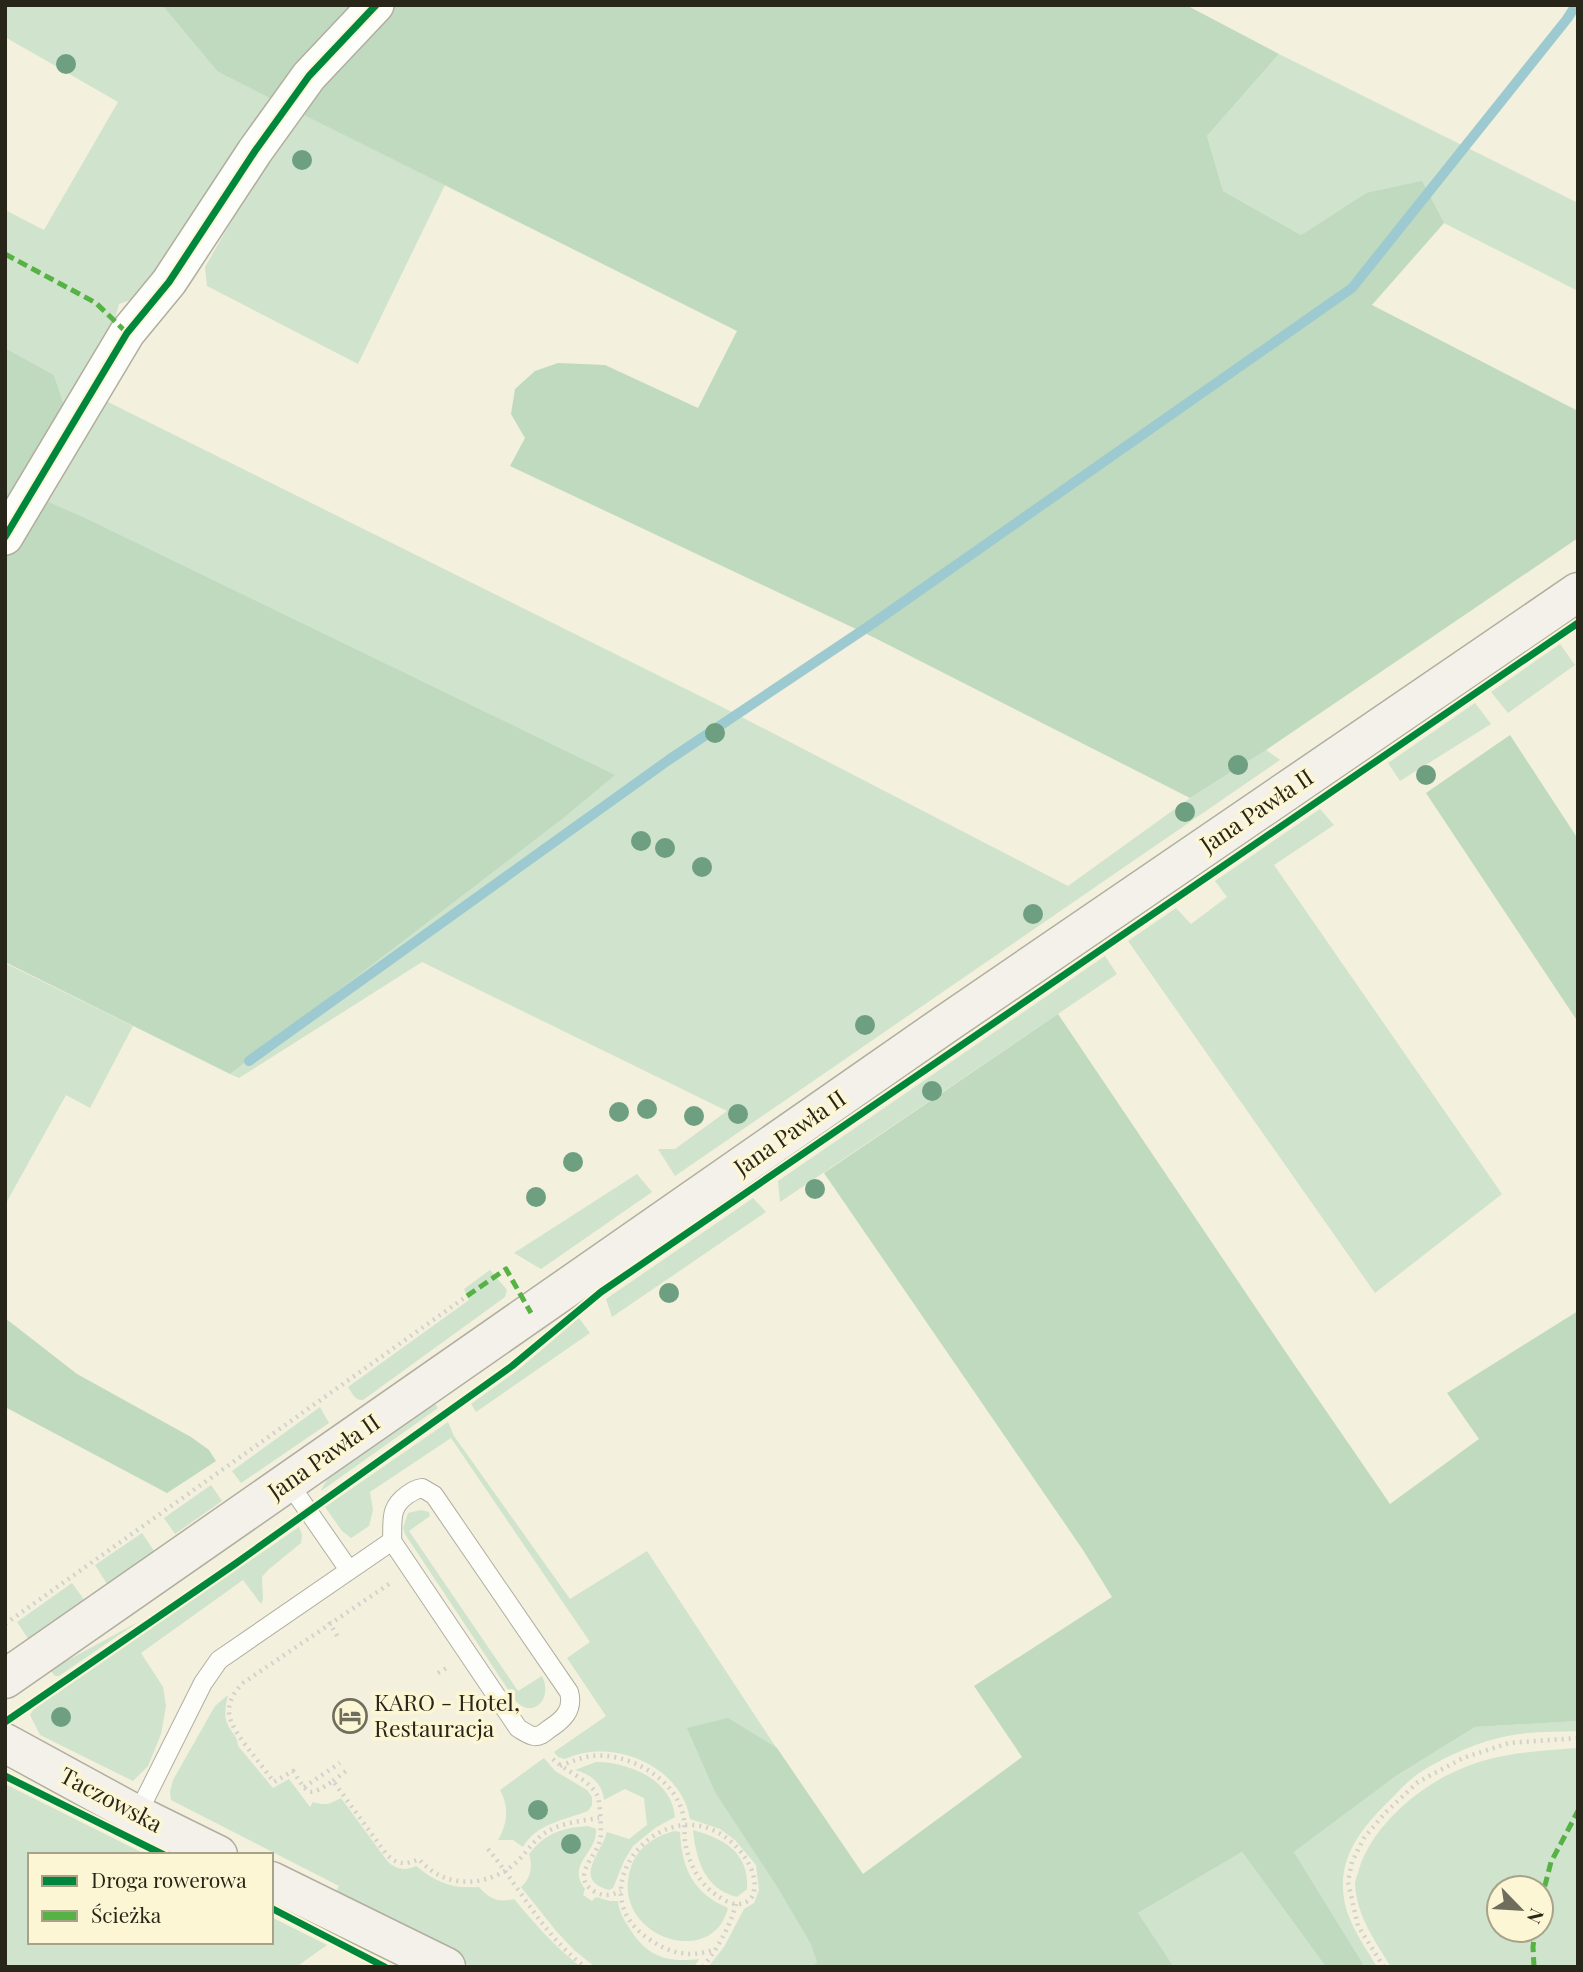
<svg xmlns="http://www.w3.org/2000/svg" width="1583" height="1972" viewBox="0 0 1583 1972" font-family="'Playfair Display',serif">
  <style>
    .green { fill: #d0e3cd; fill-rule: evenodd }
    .forest { fill: #bfdabf }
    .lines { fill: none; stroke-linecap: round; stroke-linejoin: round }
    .stream { stroke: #9dcad0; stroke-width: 10 }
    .lane-casing { stroke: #b0ae9f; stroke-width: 20 }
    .street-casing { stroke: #b0ae9f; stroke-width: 38 }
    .secondary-casing { stroke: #b0ae9f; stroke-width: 41 }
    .path { stroke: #d3d1cc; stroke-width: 4.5; stroke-dasharray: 2 5; stroke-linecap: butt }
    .lane { stroke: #fdfdfa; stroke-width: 18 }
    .street { stroke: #fdfdfa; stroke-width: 35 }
    .secondary { stroke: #f4f1eb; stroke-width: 38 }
    .quiet { stroke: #56b245; stroke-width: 5; stroke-dasharray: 10 5; stroke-linecap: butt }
    .cycleway-casing { stroke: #fcf6d4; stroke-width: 11 }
    .cycleway { stroke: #00873e; stroke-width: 7 }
    .tree { fill: #6e9f81 }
    .labels { text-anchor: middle; stroke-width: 7; stroke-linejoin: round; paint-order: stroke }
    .street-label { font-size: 23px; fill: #282619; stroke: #fcf6d4 }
    .poi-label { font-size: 23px; fill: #282619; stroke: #fcf6d4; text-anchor: start }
  </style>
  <rect width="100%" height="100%" fill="#f3f0dd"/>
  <g class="green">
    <path d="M5 5H162L218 72 273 99 139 297 119 304 110 337 66 411 54 375 5 348V210L44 230 118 102 5 37Z"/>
    <path d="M1279 54 1578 203V291L1442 222 1366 193 1301 235 1223 191 1207 136Z"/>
    <path d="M295 110 445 185 358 364 207 286 205 267Z"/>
    <path d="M104 400 728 710 1068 886 1190 798 1266 750 1280 760 675 1176 658 1149H675L727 1111 422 962 239 1078 230 1074 561 820 46 501Z"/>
    <path d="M1560 644 1575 665 1508 713 1491 692Z"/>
    <path d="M1475 703 1491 724 1400 781 1388 763Z"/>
    <path d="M1320 809 1334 825 1274 865 1502 1194 1375 1293 1128 941 1176 908 1191 924 1227 897 1215 881Z"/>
    <path d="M1105 956 1117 974 780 1202 778 1181Z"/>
    <path d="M5 963 133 1026 90 1108 66 1095 5 1205Z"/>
    <path d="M637 1174 652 1192 541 1269 514 1253Z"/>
    <path d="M753 1198 766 1212 612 1317 606 1299Z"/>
    <path d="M490 1270 507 1290 505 1297 363 1400C355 1401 352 1393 348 1387L469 1300 464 1289Z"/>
    <path d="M579 1318 590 1333 476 1412 471 1404 518 1370Z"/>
    <path d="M429 1403 435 1404 438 1408 321 1491C332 1462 401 1422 429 1403Z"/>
    <path d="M320 1407 329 1423 241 1483 232 1471Z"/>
    <path d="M448 1422 454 1436 570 1599 647 1551 892 1924 821 1967H708L724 1947 744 1909 754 1903 759 1890 756 1865 735 1840 720 1829 690 1819C681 1765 612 1737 565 1759L558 1757 554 1752 606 1716 567 1658 590 1642 451 1438 370 1492 373 1510 369 1526 351 1538 342 1531 325 1507Z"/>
    <path d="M211 1485 222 1501 175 1534 164 1518Z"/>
    <path d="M421 1510 429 1512 430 1516 409 1531 518 1691 542 1676C554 1700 531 1720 515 1700L405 1534 403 1528 408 1513Z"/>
    <path d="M299 1527 302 1535 301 1543 268 1570 262 1577 263 1599 261 1604 243 1580 141 1653 163 1687 166 1706 161 1734 148 1766 133 1781 40 1735 30 1715 33 1710Z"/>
    <path d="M142 1533 154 1551 107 1584 95 1565Z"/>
    <path d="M72 1583 85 1601 29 1640 17 1622Z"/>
    <path d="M138 1622 59 1676H55L50 1670Z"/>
    <path d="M228 1695C226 1705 223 1716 228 1725 231 1733 238 1736 238 1746L273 1788 289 1779 310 1807 313 1802C325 1806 330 1804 341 1798L388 1862C397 1870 405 1871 416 1866 437 1883 453 1889 479 1887 490 1899 498 1903 514 1899 535 1924 555 1947 581 1967H473L333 1897 339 1886 171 1800 170 1792 173 1780 215 1706Z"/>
    <path d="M1578 1721V1731C1554 1732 1526 1731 1503 1737 1475 1743 1439 1759 1415 1776 1407 1782 1399 1791 1392 1798 1363 1826 1337 1857 1344 1899 1348 1924 1365 1946 1377 1967H1365L1294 1852 1396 1776 1475 1727Z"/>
    <path d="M1578 1748V1967H1391C1375 1941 1357 1916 1355 1885 1355 1879 1358 1874 1359 1869 1373 1825 1420 1785 1463 1768 1499 1753 1539 1751 1578 1748ZM1541 1888V1930H1499V1888Z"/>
    <path d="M544 1758 555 1771 587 1790 592 1797V1805L588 1811C565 1820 537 1823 523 1847L513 1840H498C508 1823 509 1806 500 1790Z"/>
    <path d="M596 1762C628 1762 672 1779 675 1817L655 1828 633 1846 624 1861 613 1888 609 1890C572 1880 601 1854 607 1832L629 1839 647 1825 644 1798 625 1789 604 1800C602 1783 591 1774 575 1770Z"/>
    <path d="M5 1784 147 1855H30V1942H271V1917L327 1945 296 1967H5Z"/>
    <path d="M588 1826 596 1829C598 1853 566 1863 585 1889L583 1895 592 1901 596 1897 610 1901H618C619 1911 623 1918 628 1926 646 1956 665 1963 699 1959L694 1967H595L574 1950 557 1932 521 1887C531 1878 533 1867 529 1854 546 1833 561 1828 588 1826Z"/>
    <path d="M693 1830C724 1839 749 1852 747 1889L737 1897C704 1889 696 1859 693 1830Z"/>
    <path d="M675 1831 680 1832C682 1869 693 1893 728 1908 712 1972 608 1935 631 1867 637 1848 656 1835 675 1831Z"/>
    <path d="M1242 1852 1326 1967H1174L1138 1913Z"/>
  </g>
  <g class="forest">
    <path d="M162 5H1186L1279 54 1207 136 1223 191 1301 235 1366 193 1422 181 1444 223 1372 305 1578 411V538L1266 750 1190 798 873 637 510 466 525 438 511 414 515 389 535 371 558 363 605 365 698 408 737 331 218 72Z"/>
    <path d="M5 348 54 375 66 411 46 501 87 519 615 775 561 820 230 1074 5 962Z"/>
    <path d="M1510 735 1578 839V1022L1426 793Z"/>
    <path d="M1058 1014 1287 1354 1390 1504 1479 1439 1447 1393 1578 1311V1721L1475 1727 1396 1776 1294 1852 1365 1967H1326L1242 1852 1138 1913 1174 1967H812L817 1962 811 1944 778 1888 715 1792 687 1728 728 1718 777 1748 863 1874 1022 1757 974 1686 1112 1597 1083 1550 824 1173Z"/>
    <path d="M5 1318 77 1374 191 1437 209 1450 216 1461 167 1493 5 1407Z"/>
  </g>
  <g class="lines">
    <path class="stream" d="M249 1061 670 759 869 626 1352 288 1567 19 1576 5"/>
    <g class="lane-casing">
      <g id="lane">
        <path d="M288 1482 349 1570"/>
        <path d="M137 1815 203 1683 219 1660 392 1541 518 1728C523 1731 528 1735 534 1736 540 1737 544 1733 549 1729 563 1720 574 1710 569 1692L434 1495 422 1488C416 1489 413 1491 407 1495 389 1508 393 1520 392 1541"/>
      </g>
    </g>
    <g class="street-casing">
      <path id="street" d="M5 537 127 333 169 282 255 151 309 76 376 5"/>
    </g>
    <g class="secondary-casing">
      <g id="secondary">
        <path d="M5 1679 947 1023 1578 592"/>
        <path d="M5 1743 137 1815 218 1855"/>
        <path d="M271 1881 446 1967"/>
      </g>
    </g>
    <g class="path">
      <path d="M389 1584 243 1683C217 1709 232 1727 250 1751 258 1761 266 1772 274 1782L293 1771C309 1795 307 1798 333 1781L387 1855C398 1865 406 1865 419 1859 443 1888 483 1888 512 1866 524 1857 530 1844 542 1835 558 1823 580 1821 599 1818"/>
      <path d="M329 1622 339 1639"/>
      <path d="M5 1624 467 1296"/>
      <path d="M438 1673 448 1667"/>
      <path d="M553 1759C566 1772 591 1780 598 1797 600 1803 602 1835 600 1840 597 1856 569 1877 595 1892 604 1897 613 1895 621 1891"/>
      <path d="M560 1766C570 1762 580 1758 591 1756 627 1752 674 1777 683 1814 685 1823 684 1832 685 1841 688 1862 698 1882 716 1895 721 1898 728 1903 735 1904 744 1905 753 1900 754 1891 757 1877 749 1862 741 1852 676 1774 573 1884 646 1937 668 1953 690 1959 715 1949"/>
      <path d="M333 1781 346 1771"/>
      <path d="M304 1787 340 1763"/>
      <path d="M488 1849C521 1889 543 1935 585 1967"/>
      <path d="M703 1967C718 1947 729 1929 736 1904"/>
      <path d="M1384 1967 1358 1926 1348 1882 1352 1862 1364 1838 1385 1813 1418 1782 1463 1758 1509 1743 1578 1738"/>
    </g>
    <use href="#lane" class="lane"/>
    <use href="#street" class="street"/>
    <use href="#secondary" class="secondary"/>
    <g class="quiet">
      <path d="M5 254 96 303 127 333"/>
      <path d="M467 1296 506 1269 531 1313"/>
      <path d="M1541 1901 1551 1862 1578 1811"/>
      <path d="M1534 1967 1533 1947 1535 1930"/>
    </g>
    <g class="cycleway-casing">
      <g id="cycleway">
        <path d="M5 537 127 333 169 282 255 151 309 76 376 5"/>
        <path d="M5 1722 235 1564 512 1366 601 1292 1578 623"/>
        <path d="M5 1776 164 1855"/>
        <path d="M271 1908 385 1967"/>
      </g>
    </g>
    <use href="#cycleway" class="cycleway"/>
  </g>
  <g class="tree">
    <circle cx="66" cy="64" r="10"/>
    <circle cx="302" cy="160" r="10"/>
    <circle cx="715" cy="733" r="10"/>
    <circle cx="1238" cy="765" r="10"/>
    <circle cx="1426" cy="775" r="10"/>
    <circle cx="1185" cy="812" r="10"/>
    <circle cx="641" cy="841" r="10"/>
    <circle cx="665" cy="848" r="10"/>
    <circle cx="702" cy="867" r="10"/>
    <circle cx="1033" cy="914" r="10"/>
    <circle cx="865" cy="1025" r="10"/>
    <circle cx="932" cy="1091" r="10"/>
    <circle cx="647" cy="1109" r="10"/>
    <circle cx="619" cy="1112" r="10"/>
    <circle cx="738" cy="1114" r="10"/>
    <circle cx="694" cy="1116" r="10"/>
    <circle cx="573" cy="1162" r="10"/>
    <circle cx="815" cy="1189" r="10"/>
    <circle cx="536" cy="1197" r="10"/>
    <circle cx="669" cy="1293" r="10"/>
    <circle cx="61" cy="1717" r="10"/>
    <circle cx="538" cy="1810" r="10"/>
    <circle cx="571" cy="1844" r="10"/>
  </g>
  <defs>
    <g id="hotel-ring" transform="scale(1.75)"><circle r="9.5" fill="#fcf6d4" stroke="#6f6d5e" stroke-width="1.5"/><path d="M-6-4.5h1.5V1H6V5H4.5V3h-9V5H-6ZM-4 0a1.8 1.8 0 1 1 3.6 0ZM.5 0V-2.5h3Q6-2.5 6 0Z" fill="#6f6d5e"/></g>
  </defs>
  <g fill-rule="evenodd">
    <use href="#hotel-ring" x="350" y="1716"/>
  </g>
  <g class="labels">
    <g class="street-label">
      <text transform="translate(1257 811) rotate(-34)" y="8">Jana Pawła II</text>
      <text transform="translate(790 1133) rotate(-35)" y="8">Jana Pawła II</text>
      <text transform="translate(324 1457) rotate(-35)" y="8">Jana Pawła II</text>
      <text transform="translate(111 1800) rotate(28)" y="8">Taczowska</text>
    </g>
    <g class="poi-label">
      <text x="374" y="1711">KARO - Hotel,<tspan x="374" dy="26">Restauracja</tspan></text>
    </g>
  </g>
  <rect width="1583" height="1972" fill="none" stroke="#282619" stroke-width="14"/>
  <rect x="28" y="1853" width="245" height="91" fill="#fcf6d4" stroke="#a7a389" stroke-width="2"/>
  <rect x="42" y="1876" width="35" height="10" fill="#00873e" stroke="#a7a389" stroke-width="2"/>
  <text x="91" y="1888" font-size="21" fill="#282619">Droga rowerowa</text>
  <rect x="42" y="1911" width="35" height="10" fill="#56b245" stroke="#a7a389" stroke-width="2"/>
  <text x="91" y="1923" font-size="21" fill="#282619">Ścieżka</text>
  <g transform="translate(1520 1909) rotate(115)"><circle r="33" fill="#fcf6d4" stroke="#a7a389" stroke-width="2"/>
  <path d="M0-5L12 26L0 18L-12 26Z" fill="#6f6d5e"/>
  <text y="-10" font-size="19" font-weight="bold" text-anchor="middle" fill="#282619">N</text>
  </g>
</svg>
